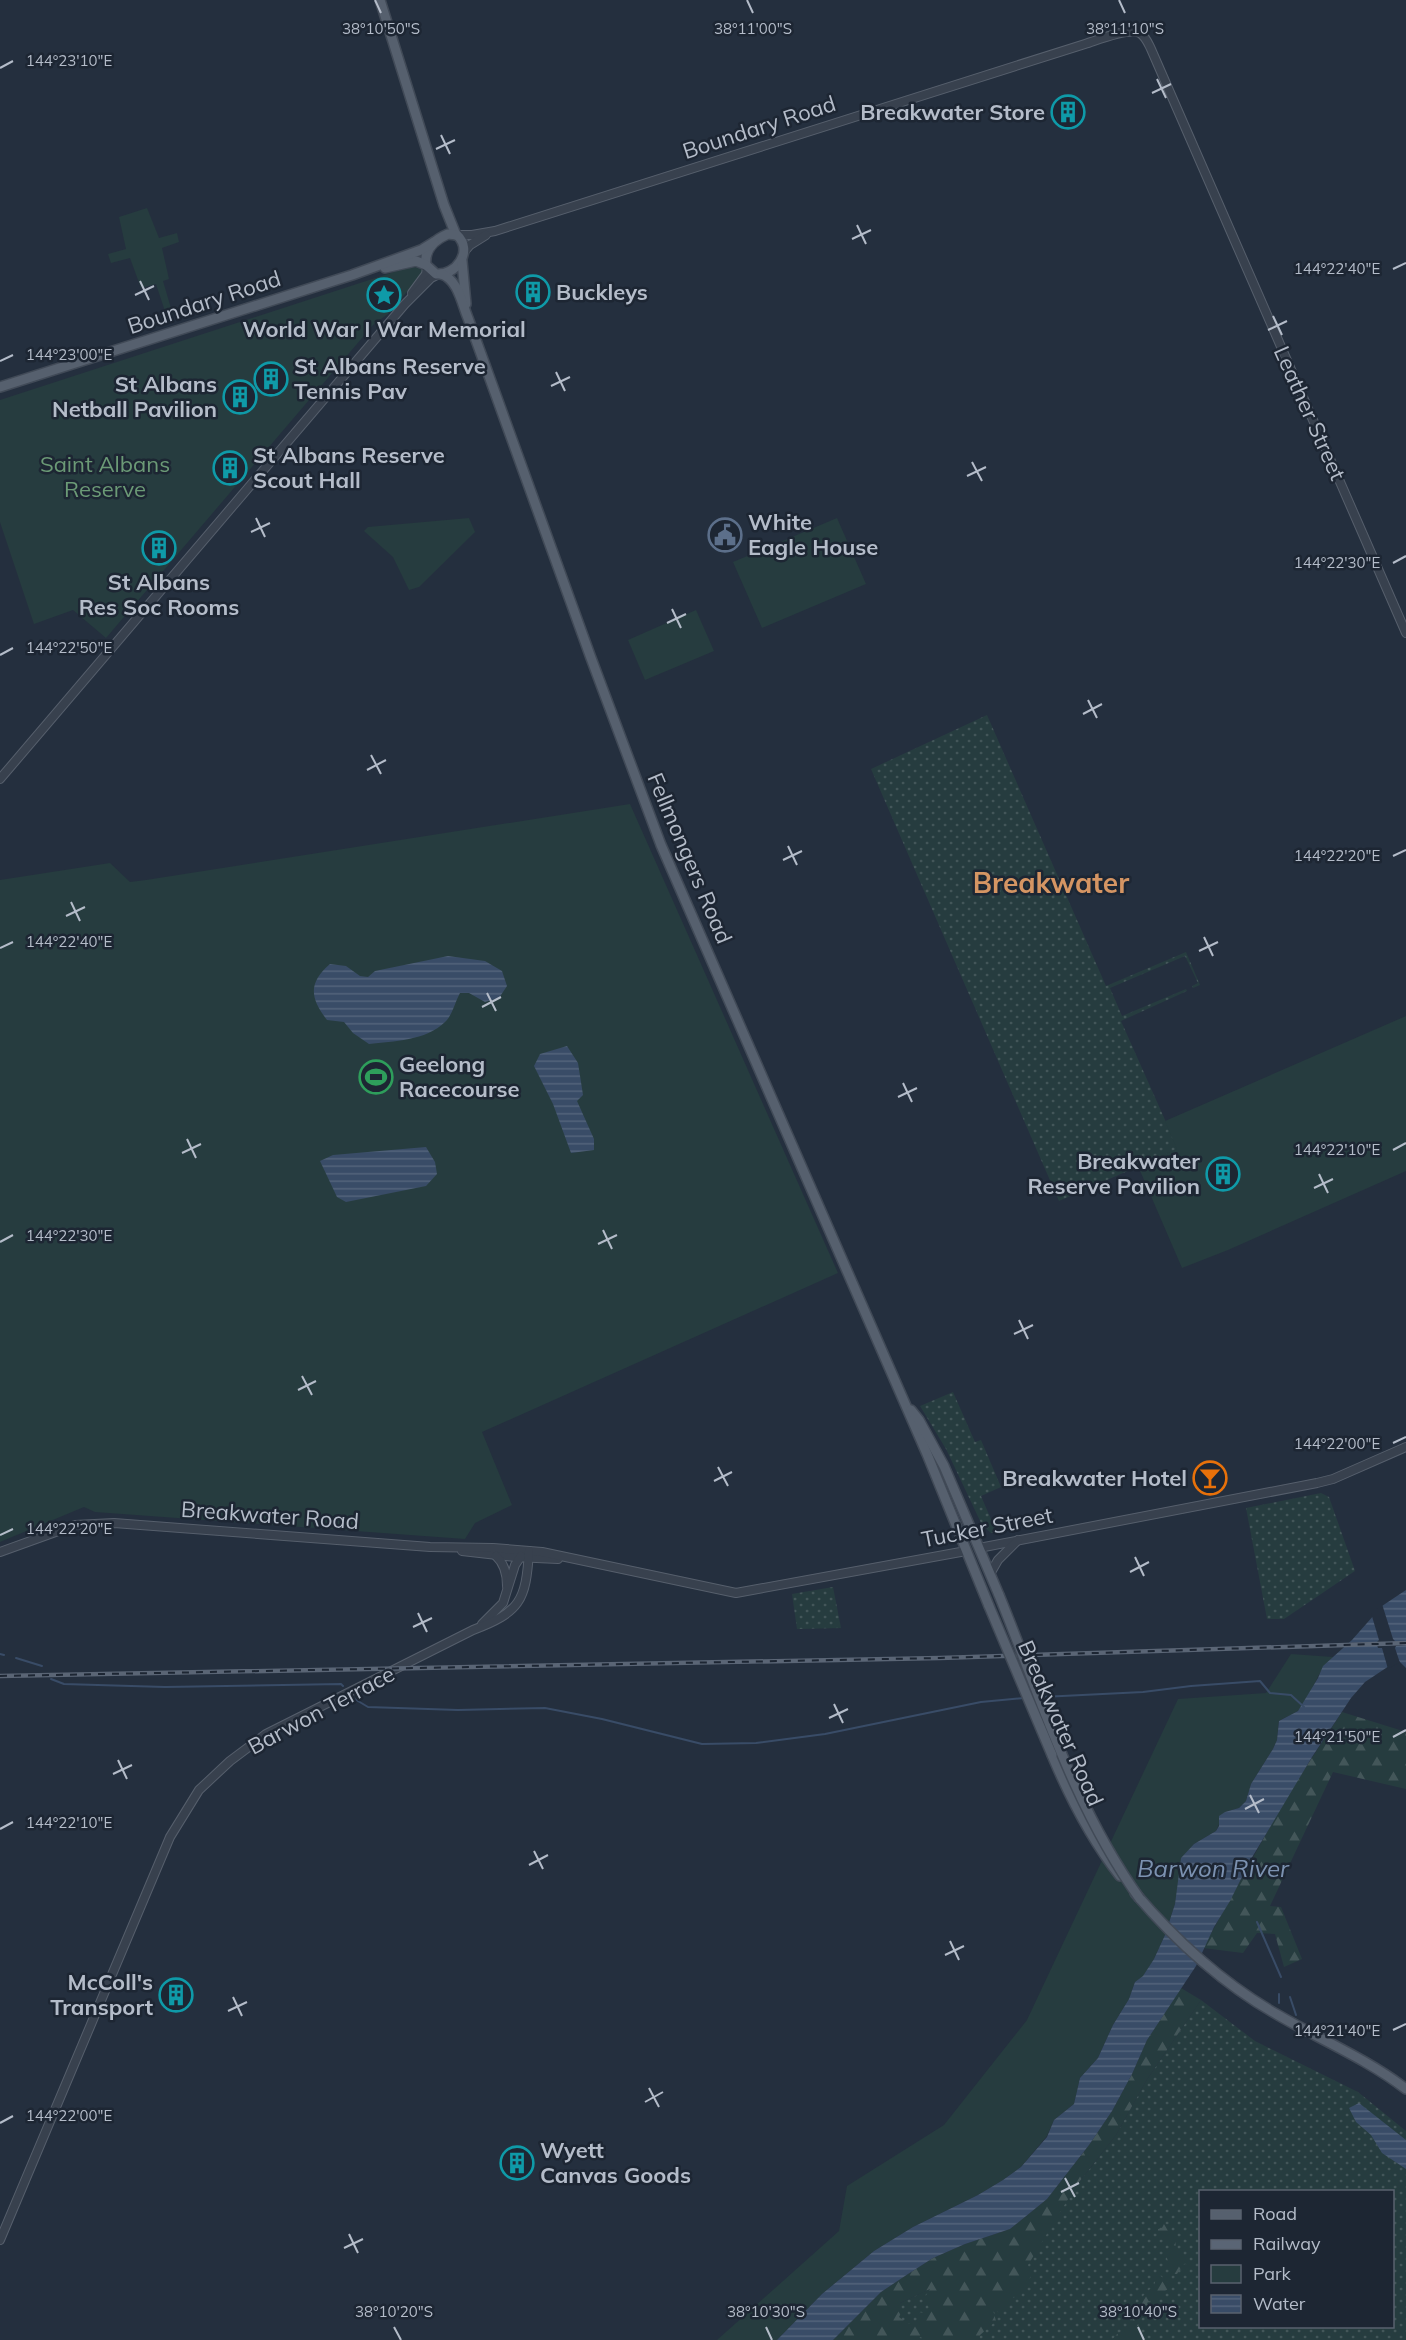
<svg xmlns="http://www.w3.org/2000/svg" width="1406" height="2340" viewBox="0 0 1406 2340" font-family="Mulish,sans-serif">
  <style>
    .grass { fill: url(#grass-dots); fill-rule: evenodd }
    .forest { fill: url(#forest-firs); fill-rule: evenodd }
    .green { fill: #263c3f }
    .water { fill: url(#water-rules) }
    .pier { fill: #242f3e }
    .lines { fill: none; stroke-linecap: round; stroke-linejoin: round }
    .stream { stroke: #394c67; stroke-width: 2 }
    .minor-casing { stroke: #565f6c; stroke-width: 10 }
    .major-casing { stroke: #414a57; stroke-width: 12 }
    .minor { stroke: #38414e; stroke-width: 8 }
    .major { stroke: #56606e; stroke-width: 9 }
    .rail-casing { stroke: #5a6575; stroke-width: 4.5 }
    .rail { stroke: #1d2633; stroke-width: 2; stroke-dasharray: 7; stroke-linecap: butt }
    .major-bridge-casing { stroke: #414a57; stroke-width: 12; stroke-linecap: butt }
    .major-bridge { stroke: #56606e; stroke-width: 9 }
    .ticks { fill: none; stroke: #b4bcc9; stroke-width: 2 }
    .labels { text-anchor: middle; stroke-width: 5; stroke-linejoin: round; paint-order: stroke }
    .poi-label { font-size: 22px; font-weight: bold; fill: #b4bcc9; stroke: #1d2633; text-anchor: start }
    .street-label { font-size: 22px; fill: #b4bcc9; stroke: #1d2633 }
    .park-label { font-size: 22px; fill: #6b9a76; stroke: #1d2633 }
    .water-label { font-size: 24px; font-style: italic; fill: #7c92b1; stroke: #1d2633 }
    .district-label { font-size: 28px; font-weight: bold; fill: #d59563; stroke: #1d2633 }
    .ticks-label { font-size: 15px; text-anchor: middle; fill: #b4bcc9; stroke: #1d2633; stroke-width: 5; stroke-linejoin: round; paint-order: stroke }
  </style>
  <defs>
    <pattern id="grass-dots" width="8" height="8" patternUnits="userSpaceOnUse" patternTransform="scale(1.5)"><rect width="8" height="8" fill="#263c3f"/><path d="M2 2h.1M6 6h.1" fill="none" stroke="#435659" stroke-width="1.8" stroke-linecap="round"/></pattern>
    <pattern id="forest-firs" width="22" height="20" patternUnits="userSpaceOnUse" patternTransform="scale(1.5)"><rect width="22" height="20" fill="#263c3f"/><path d="M5 1l3.5 6h-7zM16 11l3.5 6h-7z" fill="#435659"/></pattern>
    <pattern id="water-rules" width="6" height="5" patternUnits="userSpaceOnUse" patternTransform="scale(1.5)"><rect width="6" height="5" fill="#394c67"/><path d="M0 2.5h6" fill="none" stroke="#53647b"/></pattern>
  </defs>
  <rect width="100%" height="100%" fill="#242f3e"/>
  <g class="grass">
    <path d="M987 715 1106 986 1186 952 1200 985 1193 988 1192 986 1198 983 1185 956 1110 988 1122 1016 1186 989 1187 991 1121 1021 1178 1149 1059 1201 871 769Z"/>
    <path d="M953 1392 975 1442 981 1440 1001 1487 981 1496 997 1533H991L982 1525 946 1449 920 1406Z"/>
    <path d="M1321 1493 1329 1497 1355 1571 1284 1619H1267L1246 1508Z"/>
    <path d="M833 1587 841 1628 797 1629 792 1594Z"/>
    <path d="M1201 2000 1255 2041 1358 2092 1406 2131V2340H848L902 2302 949 2280 1005 2277 1116 2135 1146 2081ZM1200 2192H1392V2326H1200Z"/>
  </g>
  <g class="forest">
    <path d="M1342 1712 1406 1732V1789L1333 1772 1270 1906 1281 1907 1302 1959 1284 1967 1275 1934 1257 1933 1243 1953 1203 1948 1287 1796Z"/>
    <path d="M1181 1988 1201 2000 1146 2081 1116 2135 1076 2186 1028 2265 1032 2275 1022 2288V2294L1008 2300 1007 2304 1002 2306 1000 2313 993 2310 996 2321 980 2335 979 2340H927L920 2337 914 2340H833L881 2292 908 2274 933 2258 965 2244 1010 2229 1047 2199 1089 2145 1112 2111 1132 2074 1147 2040ZM930 2289 925 2297 930 2311 928 2314 919 2312 920 2316 924 2319 923 2321 908 2324 899 2317 902 2311 900 2303Z"/>
    <path d="M1164 2224 1170 2225V2232L1174 2233 1177 2254 1182 2253 1185 2260 1182 2265 1186 2264 1190 2266 1189 2271 1184 2272 1180 2269 1177 2274H1171L1174 2269 1168 2262 1166 2254 1171 2250 1170 2242 1166 2238 1158 2240 1157 2238 1158 2229 1162 2228Z"/>
    <path d="M1158 2274 1170 2283 1171 2287 1147 2303 1149 2308 1136 2327 1140 2329V2340H1112L1118 2333C1137 2331 1130 2312 1142 2303L1143 2296 1154 2285Z"/>
  </g>
  <g class="green">
    <path d="M147 208 159 238 177 233 179 242 162 248 169 279 163 281 173 315 167 317 156 284 141 288 130 258 111 263 108 254 126 249 119 217Z"/>
    <path d="M418 267 423 271 422 274 388 314 374 324 106 638 73 610 34 624 0 522V400L406 268Z"/>
    <path d="M469 518 475 532 419 587 409 590 393 557 364 531 368 527Z"/>
    <path d="M837 518 866 584 762 628 733 562Z"/>
    <path d="M696 610 714 651 645 680 628 640Z"/>
    <path d="M630 804 838 1273 482 1432 512 1505 475 1523 465 1539 95 1512 84 1507 0 1542V880L110 863 130 882 146 880Z"/>
    <path d="M1406 1016V1171L1228 1250 1182 1268 1138 1166 1177 1149 1165 1121Z"/>
    <path d="M1291 1654 1333 1657C1316 1672 1313 1693 1300 1709 1295 1714 1285 1717 1279 1721L1277 1740 1273 1749 1251 1784 1246 1801 1239 1808 1225 1812 1216 1831 1194 1844 1182 1858 1175 1904 1165 1935 1154 1959 1143 1977 1135 1982 1129 1999 1113 2025 1098 2058 1080 2078 1074 2104 1054 2120 1047 2136 1021 2167 1003 2180 978 2195 913 2227 874 2251 822 2294 777 2340H717L839 2231 847 2186 944 2125 1027 2020 1178 1699 1266 1693Z"/>
  </g>
  <g class="water">
    <path d="M448 956 485 961 502 971 507 986 499 998 485 1002 469 993H460C455 1002 452 1016 445 1022 426 1041 393 1041 369 1044L353 1033 344 1022 327 1020C310 998 308 983 330 964L346 966 360 976 368 977 375 971Z"/>
    <path d="M567 1046 578 1063 583 1095 577 1101 594 1139V1150L571 1153 553 1104 534 1066 540 1054Z"/>
    <path d="M426 1147 435 1162 437 1174 426 1186 346 1202 337 1197 320 1161 333 1155Z"/>
    <path d="M1406 1590V1668L1398 1660 1365 1682 1351 1698 1312 1757 1251 1859 1230 1901 1214 1927 1196 1966 1147 2040 1132 2074 1112 2111 1089 2145 1047 2199 1010 2229 965 2244 933 2258 908 2274 881 2292 833 2340H777L822 2294 874 2251 913 2227 978 2195 1003 2180 1021 2167 1047 2137 1054 2120 1074 2104 1080 2078 1098 2058 1113 2025 1129 1999 1135 1982 1143 1976 1154 1959 1165 1935 1175 1904 1181 1858 1194 1844 1216 1831 1219 1826V1816L1225 1812 1239 1808 1246 1801 1251 1784 1273 1749 1277 1740 1279 1721 1298 1711 1318 1678 1323 1666 1352 1640 1382 1606Z"/>
    <path d="M1359 2103 1406 2140V2169L1382 2153 1371 2135 1356 2122 1349 2108Z"/>
  </g>
  <path class="pier" d="M1382 1604 1393 1639 1396 1642H1406V1645L1396 1646 1395 1648 1401 1666 1398 1663 1388 1669 1382 1648H1378L1377 1645 1341 1646 1344 1643 1377 1642 1379 1640 1371 1613Z"/>
  <g class="lines">
    <g class="stream">
      <path d="M0 1654 4 1655"/>
      <path d="M16 1658 42 1666"/>
      <path d="M51 1679 64 1684 165 1687 341 1684 343 1686"/>
      <path d="M1042 1697 1143 1692 1191 1686 1260 1681 1270 1693 1291 1695 1304 1707"/>
      <path d="M353 1698 368 1707 458 1710 545 1708 602 1719 702 1744 756 1743 825 1734 981 1702 1024 1698"/>
      <path d="M1257 1922 1281 1977"/>
      <path d="M1290 1997 1296 2015"/>
      <path d="M1279 2003V1994"/>
    </g>
    <g class="minor-casing">
      <g id="minor">
        <path d="M457 235H472L495 231 1085 44C1098 40 1129 27 1140 33 1146 37 1148 43 1151 49L1406 633"/>
        <path d="M463 253 470 245 486 235"/>
        <path d="M412 293 426 274 427 267"/>
        <path d="M0 779 405 304 431 278 439 274"/>
        <path d="M979 1548 1317 1483 1333 1479 1406 1447"/>
        <path d="M462 1551 515 1557 558 1559"/>
        <path d="M0 1552 75 1525 114 1523 430 1547 493 1548 542 1552 736 1593 966 1551"/>
        <path d="M496 1556C504 1563 507 1575 507 1586"/>
        <path d="M990 1574 998 1560 1018 1540"/>
        <path d="M482 1624 503 1603 515 1565 521 1556"/>
        <path d="M0 2240 170 1837 199 1790 230 1761 266 1734 473 1630C520 1612 526 1601 529 1551"/>
      </g>
    </g>
    <g class="major-casing">
      <g id="major">
        <path d="M380 0 444 205 456 235"/>
        <path d="M448 234 457 235C474 251 456 276 436 274L426 265C424 249 434 240 448 234Z"/>
        <path d="M462 261 466 304"/>
        <path d="M385 268 416 261 426 265"/>
        <path d="M441 274C458 279 462 304 468 318L591 658 661 845 927 1454 989 1606"/>
        <path d="M0 387 352 275 421 250 434 242"/>
        <path d="M911 1410 919 1420 944 1466 999 1595"/>
        <path d="M1052 1755C1070 1798 1091 1839 1120 1876"/>
        <path d="M1135 1893C1176 1941 1223 1984 1278 2015 1321 2040 1367 2059 1406 2089"/>
      </g>
    </g>
    <use href="#minor" class="minor"/>
    <use href="#major" class="major"/>
    <g class="rail-casing">
      <path id="rail" d="M0 1676 940 1658 1406 1643"/>
    </g>
    <use href="#rail" class="rail"/>
    <g class="major-bridge-casing">
      <g id="major-bridge">
        <path d="M999 1595C1041 1698 1074 1807 1140 1899"/>
        <path d="M989 1606 1052 1755"/>
      </g>
    </g>
    <use href="#major-bridge" class="major-bridge"/>
  </g>
  <path class="ticks" d="M375 0 381 13M747 0 753 13M1119 0 1125 13M0 68 13 61M1157 79 1166 98M1152 93 1171 84M441 135 450 154M436 149 455 140M857 225 866 244M852 239 871 230M1393 269 1406 263M140 281 149 300M135 295 154 286M1273 316 1282 335M1268 330 1287 321M0 361 13 355M556 372 565 391M551 386 570 377M972 462 982 481M967 476 986 467M256 518 265 537M251 532 270 523M1393 563 1406 556M672 609 681 628M667 623 686 614M0 655 13 648M1088 700 1097 718M1083 714 1102 704M371 755 381 774M367 770 386 760M788 846 797 865M1393 856 1406 850M783 860 802 851M71 902 80 921M66 916 85 907M1204 937 1213 956M0 948 13 942M1199 951 1218 942M487 993 496 1011M482 1007 501 997M903 1083 912 1102M898 1097 917 1088M187 1139 196 1158M1393 1150 1406 1143M182 1153 201 1144M1319 1174 1328 1193M1314 1188 1333 1179M603 1230 612 1249M0 1242 13 1235M598 1244 617 1235M1019 1320 1028 1339M1014 1334 1033 1325M302 1376 312 1395M298 1390 316 1381M1393 1443 1406 1437M718 1467 728 1486M714 1481 732 1472M0 1535 13 1529M1135 1557 1144 1576M1130 1572 1149 1562M418 1613 427 1632M413 1627 432 1618M834 1704 843 1723M829 1718 848 1709M1393 1737 1406 1730M118 1760 127 1779M113 1774 132 1765M1250 1795 1259 1813M1245 1809 1264 1799M0 1829 13 1822M534 1851 543 1869M529 1865 548 1855M950 1941 959 1960M945 1955 964 1946M233 1997 242 2016M228 2011 247 2002M1393 2030 1406 2024M649 2088 659 2107M645 2102 663 2092M0 2123 13 2116M1065 2178 1075 2197M1061 2192 1079 2183M349 2234 358 2253M344 2248 363 2239M394 2327 401 2340M766 2327 772 2340M1138 2327 1144 2340"/>
  <defs>
    <g id="building-ring" transform="scale(1.725)"><circle r="9.5" fill="#1d2633" stroke="#0f9aa8" stroke-width="1.5"/><path d="M-4-6H4V6H1V3H-1V6H-4ZM-2.5-4.3h1.7v1.8h-1.7ZM.8-4.3h1.7v1.8H.8ZM-2.5-1h1.7V.8h-1.7ZM.8-1h1.7V.8H.8Z" fill="#0f9aa8"/></g>
    <g id="sight-ring" transform="scale(1.725)"><circle r="9.5" fill="#1d2633" stroke="#0f9aa8" stroke-width="1.5"/><path d="M0-6L1.8-2.2L6-1.7L2.9 1.2L3.7 5.4L0 3.3L-3.7 5.4L-2.9 1.2L-6-1.7L-1.8-2.2Z" fill="#0f9aa8"/></g>
    <g id="civic-ring" transform="scale(1.725)"><circle r="9.5" fill="#1d2633" stroke="#5c6f8a" stroke-width="1.5"/><path d="M-.6-6.5H3V-4.5H.6V-3L4-1V1h2V6H-6V1h2V-1L-.6-3ZM-1.2 2.5V6h2.4V2.5Z" fill="#5c6f8a"/></g>
    <g id="stadium-ring" transform="scale(1.725)"><circle r="9.5" fill="#1d2633" stroke="#2e9e5b" stroke-width="1.5"/><path d="M0-5a6.5 5 0 1 0 0 10a6.5 5 0 1 0 0-10ZM-3.5-1.8h7v3.6h-7Z" fill="#2e9e5b"/></g>
    <g id="bar-ring" transform="scale(1.725)"><circle r="9.5" fill="#1d2633" stroke="#e8710a" stroke-width="1.5"/><path d="M-6-5H6L.8 .8V4.5H3.5V6h-7V4.5H-.8V.8Z" fill="#e8710a"/></g>
  </defs>
  <g fill-rule="evenodd">
    <use href="#building-ring" x="1068" y="112"/>
    <use href="#building-ring" x="533" y="292"/>
    <use href="#sight-ring" x="384" y="295"/>
    <use href="#building-ring" x="271" y="379"/>
    <use href="#building-ring" x="240" y="397"/>
    <use href="#building-ring" x="230" y="468"/>
    <use href="#civic-ring" x="725" y="535"/>
    <use href="#building-ring" x="159" y="548"/>
    <use href="#stadium-ring" x="376" y="1077"/>
    <use href="#building-ring" x="1223" y="1174"/>
    <use href="#bar-ring" x="1210" y="1478"/>
    <use href="#building-ring" x="176" y="1995"/>
    <use href="#building-ring" x="517" y="2163"/>
  </g>
  <g class="labels">
    <g class="poi-label">
      <text x="1045" y="120" text-anchor="end">Breakwater Store</text>
      <text x="556" y="300">Buckleys</text>
      <text x="384" y="337" text-anchor="middle">World War I War Memorial</text>
      <text x="294" y="374">St Albans Reserve<tspan x="294" dy="25">Tennis Pav</tspan></text>
      <text x="217" y="392" text-anchor="end">St Albans<tspan x="217" dy="25">Netball Pavilion</tspan></text>
      <text x="253" y="463">St Albans Reserve<tspan x="253" dy="25">Scout Hall</tspan></text>
      <text x="748" y="530">White<tspan x="748" dy="25">Eagle House</tspan></text>
      <text x="159" y="590" text-anchor="middle">St Albans<tspan x="159" dy="25">Res Soc Rooms</tspan></text>
      <text x="399" y="1072">Geelong<tspan x="399" dy="25">Racecourse</tspan></text>
      <text x="1200" y="1169" text-anchor="end">Breakwater<tspan x="1200" dy="25">Reserve Pavilion</tspan></text>
      <text x="1187" y="1486" text-anchor="end">Breakwater Hotel</text>
      <text x="153" y="1990" text-anchor="end">McColl's<tspan x="153" dy="25">Transport</tspan></text>
      <text x="540" y="2158">Wyett<tspan x="540" dy="25">Canvas Goods</tspan></text>
    </g>
    <g class="street-label">
      <text transform="translate(759 127) rotate(-18)" y="8">Boundary Road</text>
      <text transform="translate(204 302) rotate(-18)" y="8">Boundary Road</text>
      <text transform="translate(1310 413) rotate(66)" y="8">Leather Street</text>
      <text transform="translate(690 858) rotate(67)" y="8">Fellmongers Road</text>
      <text transform="translate(270 1515) rotate(4)" y="8">Breakwater Road</text>
      <text transform="translate(987 1527) rotate(-11)" y="8">Tucker Street</text>
      <text transform="translate(321 1710) rotate(-28)" y="8">Barwon Terrace</text>
      <text transform="translate(1061 1723) rotate(66)" y="8">Breakwater Road</text>
    </g>
    <g class="park-label">
      <text x="105" y="472">Saint Albans<tspan x="105" dy="25">Reserve</tspan></text>
    </g>
    <g class="water-label">
      <text x="1213" y="1877">Barwon River</text>
    </g>
    <g class="district-label">
      <text x="1051" y="893">Breakwater</text>
    </g>
  </g>
  <g class="ticks-label">
    <text x="381" y="34">38°10'50"S</text>
    <text x="753" y="34">38°11'00"S</text>
    <text x="1125" y="34">38°11'10"S</text>
    <text x="69" y="66">144°23'10"E</text>
    <text x="1337" y="274">144°22'40"E</text>
    <text x="69" y="360">144°23'00"E</text>
    <text x="1337" y="568">144°22'30"E</text>
    <text x="69" y="653">144°22'50"E</text>
    <text x="1337" y="861">144°22'20"E</text>
    <text x="69" y="947">144°22'40"E</text>
    <text x="1337" y="1155">144°22'10"E</text>
    <text x="69" y="1241">144°22'30"E</text>
    <text x="1337" y="1449">144°22'00"E</text>
    <text x="69" y="1534">144°22'20"E</text>
    <text x="1337" y="1742">144°21'50"E</text>
    <text x="69" y="1828">144°22'10"E</text>
    <text x="1337" y="2036">144°21'40"E</text>
    <text x="69" y="2121">144°22'00"E</text>
    <text x="394" y="2317">38°10'20"S</text>
    <text x="766" y="2317">38°10'30"S</text>
    <text x="1138" y="2317">38°10'40"S</text>
  </g>
  <rect x="1199" y="2190" width="195" height="138" fill="#1d2633" stroke="#59626f" stroke-width="1.5"/>
  <rect x="1211" y="2210" width="30" height="9" fill="#56606e" stroke="#59626f" stroke-width="1.5"/>
  <text x="1253" y="2220" font-size="18" fill="#b4bcc9">Road</text>
  <rect x="1211" y="2240" width="30" height="9" fill="#5a6575" stroke="#59626f" stroke-width="1.5"/>
  <text x="1253" y="2250" font-size="18" fill="#b4bcc9">Railway</text>
  <rect x="1211" y="2265" width="30" height="18" fill="#263c3f" stroke="#59626f" stroke-width="1.5"/>
  <text x="1253" y="2280" font-size="18" fill="#b4bcc9">Park</text>
  <rect x="1211" y="2295" width="30" height="18" fill="url(#water-rules)" stroke="#59626f" stroke-width="1.5"/>
  <text x="1253" y="2310" font-size="18" fill="#b4bcc9">Water</text>
</svg>
